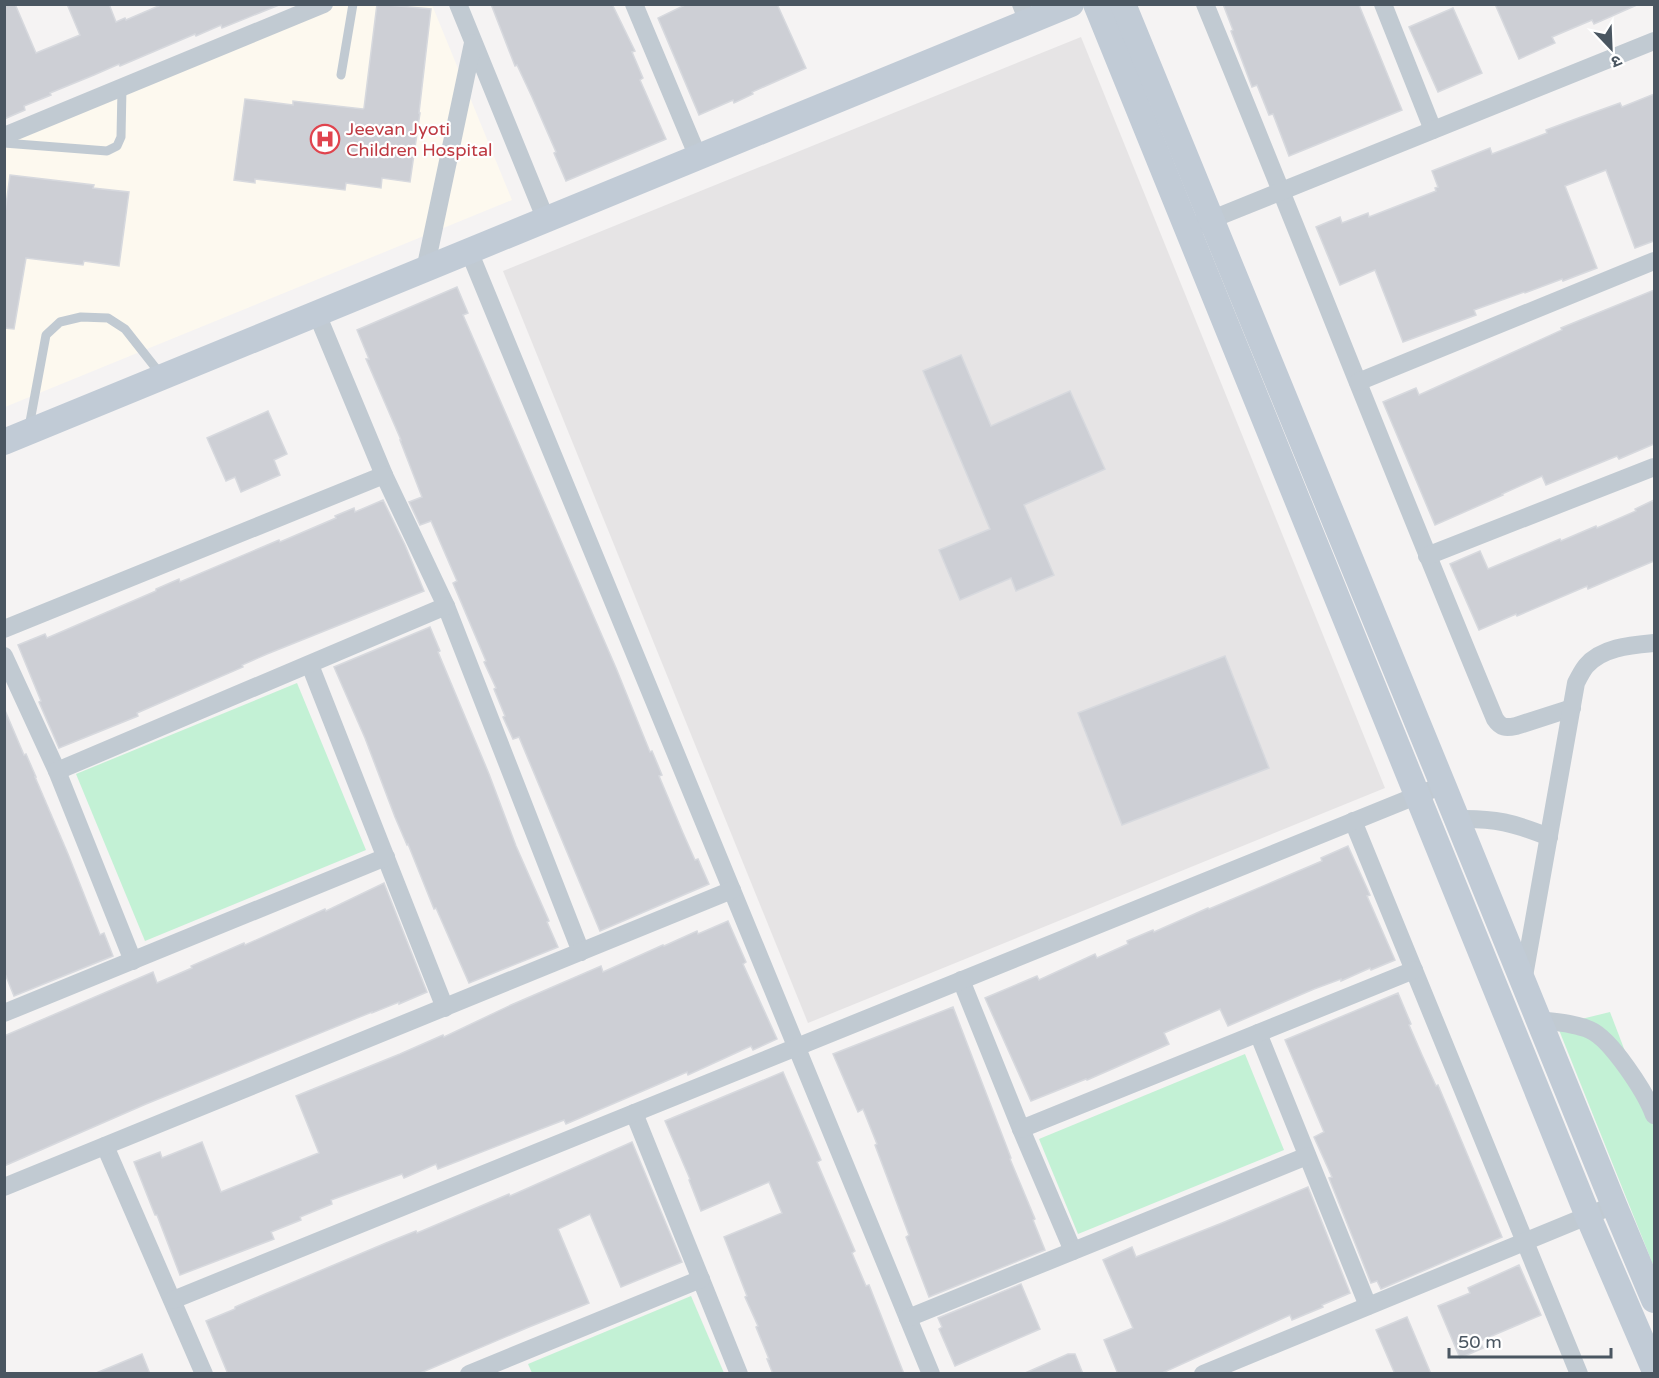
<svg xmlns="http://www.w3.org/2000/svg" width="1659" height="1378" viewBox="0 0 1659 1378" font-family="'Varela Round','Noto Sans Devanagari',sans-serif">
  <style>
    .commercial { fill: #fdf9ef }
    .education { fill: #e6e4e5 }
    .green { fill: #c3f1d5 }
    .building { fill: #cdcfd5; stroke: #d7d9de; stroke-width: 1.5 }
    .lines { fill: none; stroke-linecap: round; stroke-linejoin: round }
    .lane { stroke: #c1cad2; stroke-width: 9 }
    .street { stroke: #c1cad2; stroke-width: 18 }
    .secondary { stroke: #c1cbd6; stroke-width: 26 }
    .labels { text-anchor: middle; stroke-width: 4.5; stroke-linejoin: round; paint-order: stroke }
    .health-label { font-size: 18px; fill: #be3a42; stroke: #fff; text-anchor: start }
  </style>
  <rect width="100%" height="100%" fill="#f5f3f3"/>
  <path class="commercial" d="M334 5H432L512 200 5 407V141Z"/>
  <path class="education" d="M1081 37 1385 788 808 1023 503 271Z"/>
  <g class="green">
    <path d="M297 683 366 850 145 941 76 774Z"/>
    <path d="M1610 1012 1654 1127V1267L1557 1025Z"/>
    <path d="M1245 1054 1284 1150 1078 1234 1039 1139Z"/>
    <path d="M691 1296 724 1373H532L528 1364Z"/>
  </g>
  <g class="building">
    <path d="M4 4H15L36 53 80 35 67 4H109L116 22 125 18 126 20 163 4 279 5 222 28 221 25 196 36 195 34 120 66 119 64 94 75 50 93 51 95 24 106 25 110 4 119Z"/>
    <path d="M377 4 431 9 419 113H420L410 182 382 178 381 188 346 183 345 190 255 179V183L234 180 245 99 293 105V101L363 109 364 108Z"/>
    <path d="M491 4H612L635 51 632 52 643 78 640 80 666 139 566 181 554 153 556 152 532 97 517 65 515 66Z"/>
    <path d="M687 4H777L806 68 752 92 753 94 734 103 733 100 699 115 658 18Z"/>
    <path d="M1223 4 1359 5 1402 110 1289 156 1273 114 1269 115 1257 85 1252 87 1231 31 1233 30Z"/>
    <path d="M1495 4H1639L1594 24 1592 20 1552 37 1555 43 1519 59Z"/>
    <path d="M1453 8 1482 73 1438 92 1409 27Z"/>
    <path d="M1654 94V241L1635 248 1606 170 1565 186 1597 268 1563 281 1562 279 1525 293 1524 292 1474 310 1476 315 1403 342 1375 270 1340 285 1316 227 1340 217 1342 223 1368 213 1369 217 1436 191 1435 188 1438 187 1432 171 1490 148 1492 154 1547 133 1546 130 1581 117 1620 103 1622 107Z"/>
    <path d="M10 175 94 185 93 188 129 192 119 266 84 261 83 265 26 258 14 329 4 328V220Z"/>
    <path d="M457 287 468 313 463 315 616 668 650 752 652 751 662 775 659 776 683 833 695 860 698 859 709 884 600 931 519 737 513 739 503 717 505 716 494 689 496 688 484 662 486 661 453 583 457 581 431 521 420 525 409 502 422 497 400 440H401L366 359H369L357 330Z"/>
    <path d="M1654 290V444L1619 459 1617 456 1546 485 1542 476 1502 494 1503 495 1435 525 1383 402 1416 388 1419 395 1562 330 1561 328Z"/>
    <path d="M961 355 991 426 1070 391 1105 469 1024 505 1054 575 1016 591 1011 578 960 600 939 550 990 529 923 371Z"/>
    <path d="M268 411 287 454 274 460 280 475 241 492 235 477 226 481 207 438Z"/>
    <path d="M383 500 405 545 424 591 267 654 242 665 243 667 137 713 138 716 59 748 39 702 41 701 18 645 45 634 47 638 156 591V589L179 579 180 582 279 540 280 542 336 518 335 516 354 508 355 512Z"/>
    <path d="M1654 500V561L1588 589 1587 586 1517 616 1516 614 1479 630 1450 564 1480 551 1488 569 1560 539 1561 541 1596 526 1597 528 1636 511 1635 509Z"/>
    <path d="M430 627 440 651 438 652 489 774 516 846 549 921 547 922 558 947 469 983 436 908 434 909 408 844 407 845 395 817 365 738 334 667Z"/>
    <path d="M1225 656 1269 768 1122 825 1078 713Z"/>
    <path d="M4 708 24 755 26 754 36 777H35L68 854 100 935 104 933 113 956 14 996 4 971Z"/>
    <path d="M1348 846 1370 895 1367 896 1395 960 1371 970 1370 968 1341 981V979L1314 989 1228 1026 1220 1009 1164 1033 1169 1044 1087 1080 1086 1079 1031 1101 985 998 1037 976 1039 980 1095 954 1097 958 1128 944 1127 941 1153 930 1154 932 1208 908 1209 909 1322 861 1321 858Z"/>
    <path d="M384 883 427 992 399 1004V1002L372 1013V1012L146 1104 4 1166V1036L153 972 157 983 192 968 191 966 244 943 245 945 325 909 326 911Z"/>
    <path d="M728 921 746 962 743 964 777 1039 753 1050 751 1046 688 1075 687 1072 566 1124 564 1120 438 1169 436 1164 404 1178 402 1174 331 1200 332 1204 300 1217 301 1220 271 1232 274 1239 180 1275 157 1215H155L134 1162 160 1152 162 1158 202 1142 221 1192 316 1154 319 1153 296 1096 400 1054 443 1035 444 1037 511 1005 601 966 603 972 663 945 664 946 697 931 698 934Z"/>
    <path d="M1398 993 1411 1024 1409 1025 1422 1055 1436 1086 1438 1085 1502 1237 1381 1289 1377 1281 1371 1283 1329 1178 1332 1177 1314 1137 1324 1132 1285 1040Z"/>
    <path d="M953 1007 1011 1158 1010 1159 1035 1219 1033 1220 1045 1250 929 1297 906 1237 909 1235 875 1145 877 1144 863 1109 858 1112 833 1054Z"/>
    <path d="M783 1072 821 1160 817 1162 855 1251 852 1253 866 1286 869 1285 904 1374H773L767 1359H769L756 1327 758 1326 745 1297 747 1296 724 1237 782 1213 769 1182 701 1211 689 1180 690 1179 665 1121Z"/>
    <path d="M632 1142 682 1262 621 1287 590 1214 558 1229 589 1303 529 1327 418 1374H228L206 1321 235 1309V1307L265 1294 386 1243 416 1231 417 1233 509 1194 510 1196Z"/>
    <path d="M1308 1187 1350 1293 1322 1305 1323 1307 1292 1320 1290 1315 1160 1374H1118L1104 1340 1133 1328 1103 1260 1132 1247 1136 1257 1222 1223Z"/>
    <path d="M1519 1265 1541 1315 1480 1341 1483 1348 1460 1358 1438 1306 1470 1293 1468 1288Z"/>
    <path d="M1021 1284 1040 1329 955 1366 939 1329 942 1327 938 1318Z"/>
    <path d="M1407 1317 1431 1374H1395L1376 1330Z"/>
    <path d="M142 1354 150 1374H96V1373Z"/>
    <path d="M1068 1354H1075L1083 1374H1023Z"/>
  </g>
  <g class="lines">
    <g class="lane">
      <path d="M341 75 353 4"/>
      <path d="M4 143 107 151 117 146 121 137 122 88"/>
      <path d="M29 427 46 335 60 322 81 317 108 318 125 329 162 376"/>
    </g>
    <g class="street">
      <path d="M458 4 546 220"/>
      <path d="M634 4 698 157"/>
      <path d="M1021 4 1028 22"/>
      <path d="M1205 4C1303 242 1396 482 1495 719 1501 728 1506 728 1516 726L1572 708"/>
      <path d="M1383 4 1433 130"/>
      <path d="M4 136 324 4"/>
      <path d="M1200 224 1654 41"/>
      <path d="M469 251 931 1374"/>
      <path d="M425 270 473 43"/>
      <path d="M317 314 384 475 446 606 581 952"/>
      <path d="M1358 382 1654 261"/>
      <path d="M1427 556 1654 467"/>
      <path d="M4 629 384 475"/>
      <path d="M4 656 57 771 133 961"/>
      <path d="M310 665 445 1008"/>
      <path d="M57 771 446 606"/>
      <path d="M1457 819C1495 818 1514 823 1549 837"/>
      <path d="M1353 821 1579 1374"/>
      <path d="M961 980 1021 1129 1073 1251"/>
      <path d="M1523 982 1576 683C1579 677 1582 671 1586 666 1602 647 1632 645 1654 643"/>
      <path d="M4 1013 386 857"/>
      <path d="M1539 1020C1556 1022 1574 1023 1590 1030 1611 1039 1646 1093 1654 1115"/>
      <path d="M1258 1033 1368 1306"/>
      <path d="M634 1113 739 1374"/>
      <path d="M1021 1129 1414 970"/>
      <path d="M105 1146 204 1374"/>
      <path d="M4 1187 732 890"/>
      <path d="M173 1300 1443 785"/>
      <path d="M908 1318 1307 1156"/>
      <path d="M469 1374 701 1279"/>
      <path d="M1203 1374 1614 1205"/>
    </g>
    <g class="secondary">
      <path d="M1096 4 1588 1216 1654 1369"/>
      <path d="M1123 4 1443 785 1614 1205 1654 1300"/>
      <path d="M4 442 1071 4"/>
    </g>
  </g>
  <defs>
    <g id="hospital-ring" transform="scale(1.5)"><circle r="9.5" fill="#fff" stroke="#e0444e" stroke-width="1.5"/><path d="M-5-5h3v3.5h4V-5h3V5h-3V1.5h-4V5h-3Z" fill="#e0444e"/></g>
  </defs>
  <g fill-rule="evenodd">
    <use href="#hospital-ring" x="325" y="139"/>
  </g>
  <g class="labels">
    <g class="health-label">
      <text x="346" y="135">Jeevan Jyoti<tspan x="346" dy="21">Children Hospital</tspan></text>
    </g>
  </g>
  <rect width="1659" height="1378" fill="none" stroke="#4a5661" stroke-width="12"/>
  <g transform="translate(1611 48) rotate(157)" stroke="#ffffff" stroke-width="4.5" paint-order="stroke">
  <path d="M0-4.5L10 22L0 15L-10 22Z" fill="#4a5661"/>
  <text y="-9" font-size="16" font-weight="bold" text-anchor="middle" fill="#4a5661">उ</text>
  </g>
  <path d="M1449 1348v9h162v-9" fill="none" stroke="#4a5661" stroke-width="3"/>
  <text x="1458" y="1348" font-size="18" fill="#4a5661" stroke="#ffffff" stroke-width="4.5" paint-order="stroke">50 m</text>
</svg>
